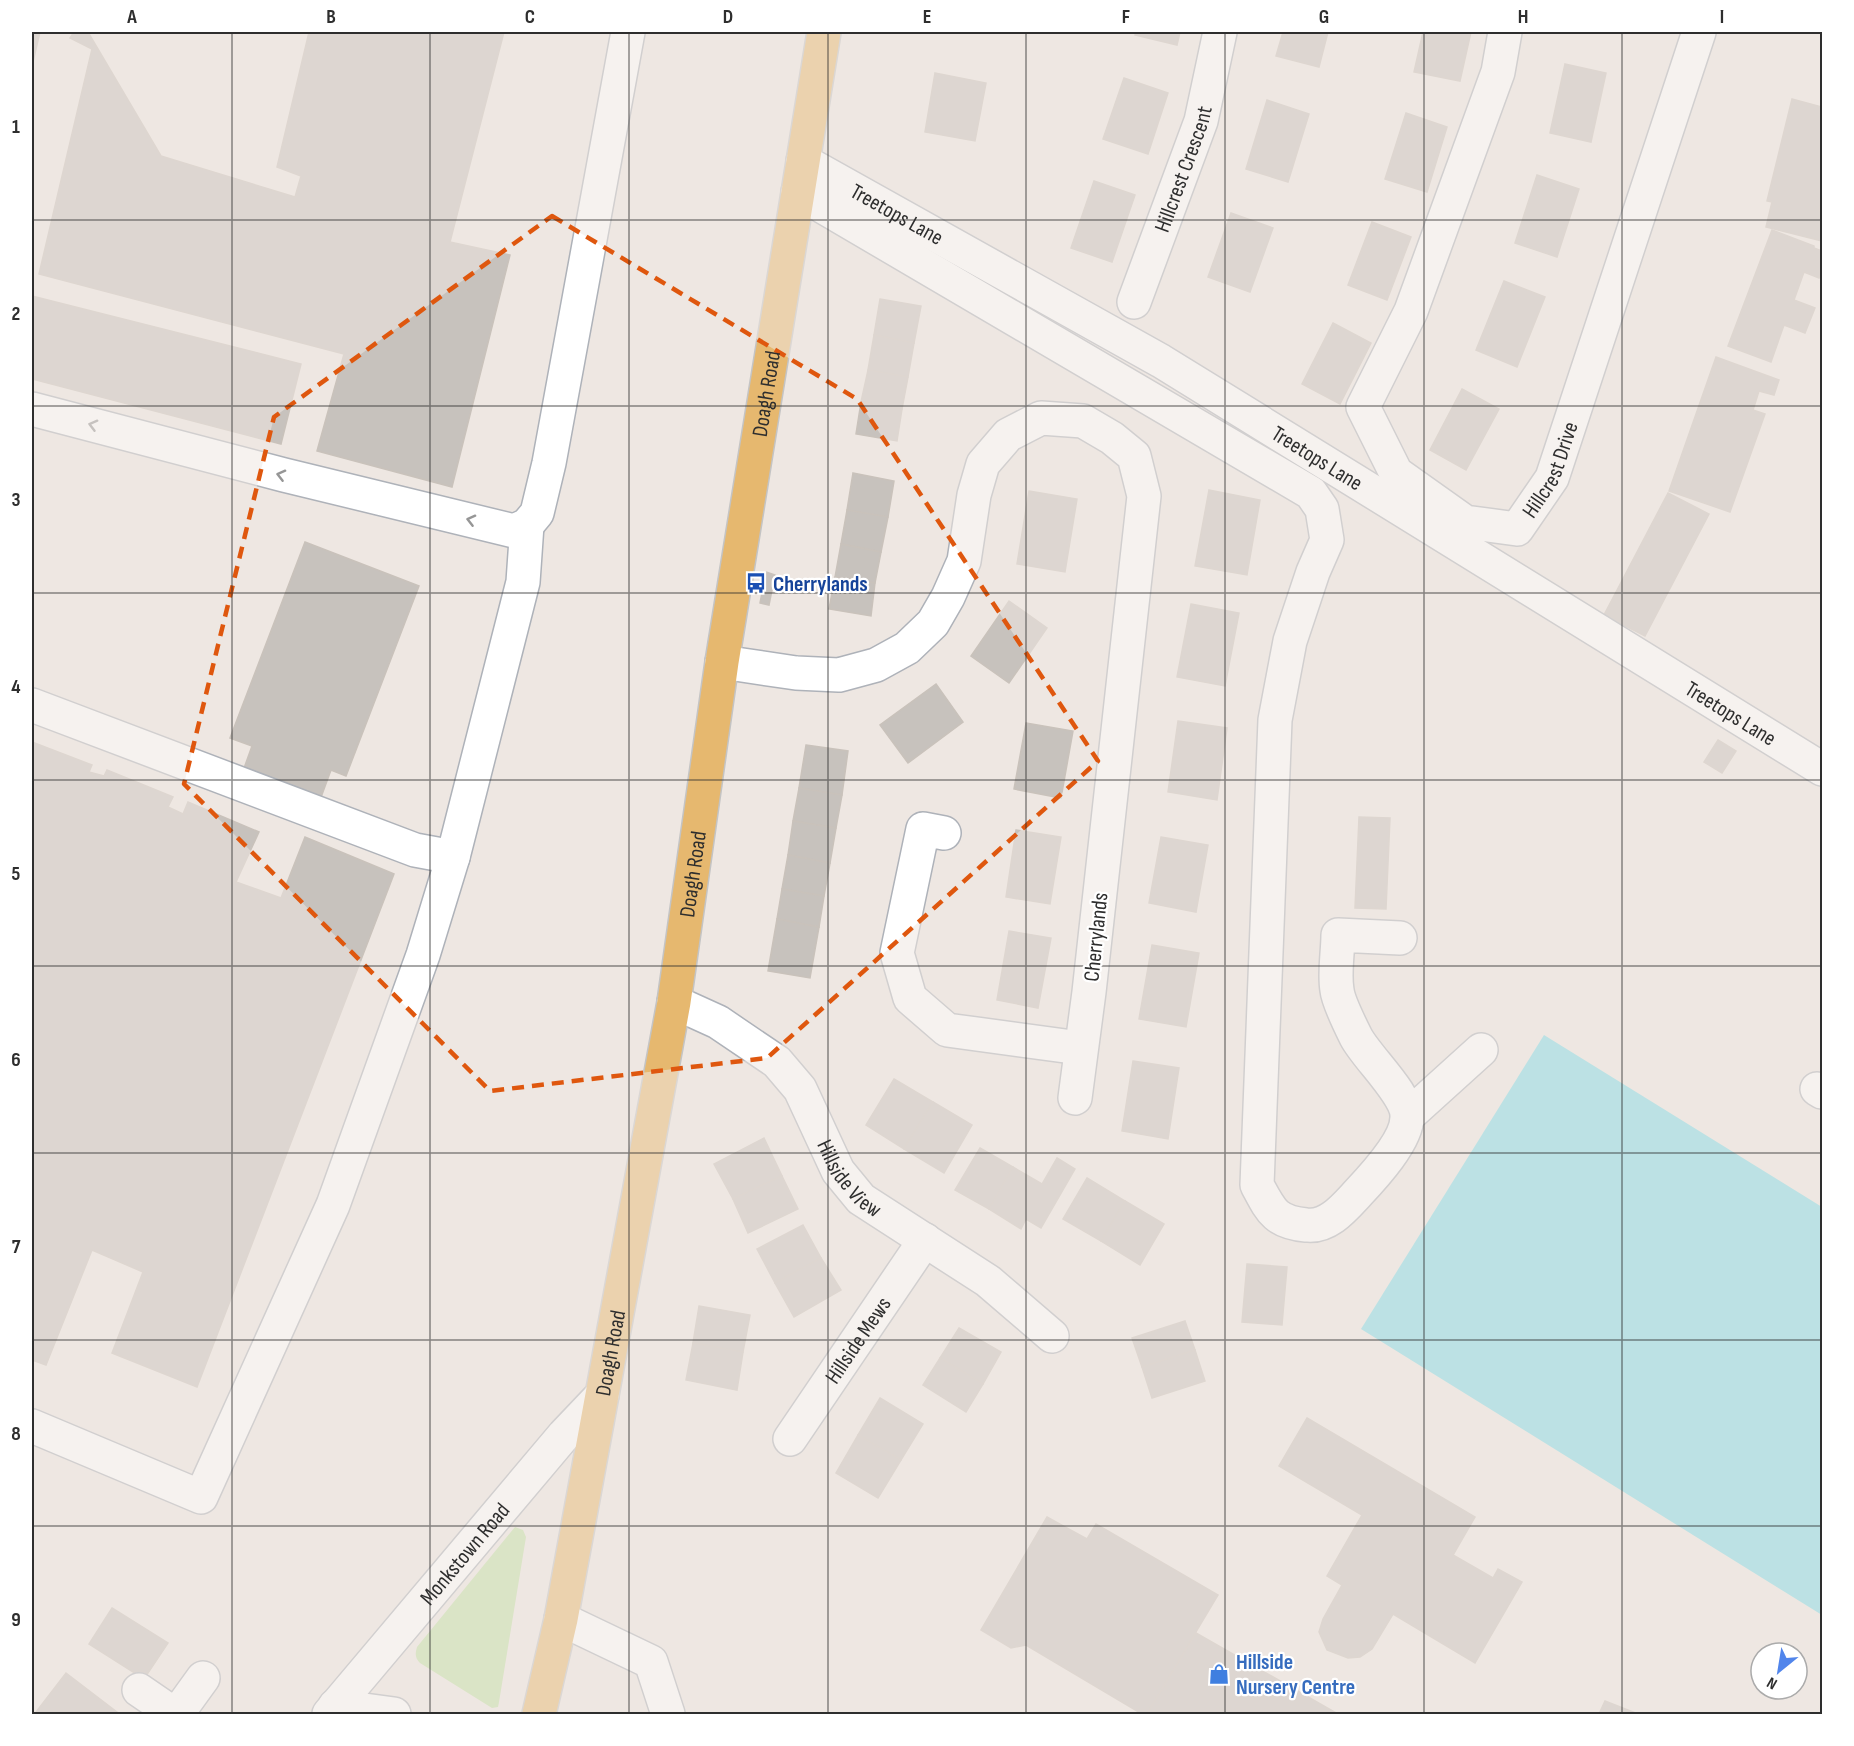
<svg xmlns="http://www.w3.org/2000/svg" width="1854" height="1746" viewBox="0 0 1854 1746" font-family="'Sofia Sans Condensed',sans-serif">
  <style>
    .green { fill: #c1dfa4 }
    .water { fill: #7fdae6 }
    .building { fill: #c7c2bd; stroke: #c9c2bb; stroke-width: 1.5 }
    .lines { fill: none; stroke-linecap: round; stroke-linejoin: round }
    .minor-casing { stroke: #aeb2b9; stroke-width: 36 }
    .major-casing { stroke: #c4c4c4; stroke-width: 36 }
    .minor { stroke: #fff; stroke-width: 33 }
    .major { stroke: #e6b86f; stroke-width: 33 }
    .oneway { stroke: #969696 }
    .marked { fill: none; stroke: #df570e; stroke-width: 4.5; stroke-dasharray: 12 8; stroke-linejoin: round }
    .grid { fill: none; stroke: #2e2e2e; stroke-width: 1.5; stroke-opacity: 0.55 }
    .labels { text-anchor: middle; stroke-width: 4.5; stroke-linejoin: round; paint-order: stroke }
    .street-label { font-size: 22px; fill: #2e2e2e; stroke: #fff }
    .transit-label { font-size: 22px; font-weight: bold; fill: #164399; stroke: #fff; text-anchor: start }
    .shop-label { font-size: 22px; font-weight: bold; fill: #366cbe; stroke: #fff; text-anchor: start }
    .neatline { fill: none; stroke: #2e2e2e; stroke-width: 2 }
    .grid-label { font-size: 20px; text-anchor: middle; font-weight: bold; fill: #2e2e2e }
  </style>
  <rect width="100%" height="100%" fill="#eee7e2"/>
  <path class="green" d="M515 1527 523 1530 526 1537 499 1702 498 1707 492 1708 420 1663C415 1658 415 1654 417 1647Z"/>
  <path class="water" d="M1544 1035 1822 1207V1615L1361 1329Z"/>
  <g class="building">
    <path d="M32 32H40L32 66Z"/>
    <path d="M74 32H88L161 156 295 197 301 176 277 167 309 32H504L450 242 510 255 452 487 317 451 344 354 39 274 92 49 70 38Z"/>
    <path d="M1136 32H1180L1177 45 1135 35Z"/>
    <path d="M1283 32H1328L1319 67 1276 56Z"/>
    <path d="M1423 32H1471L1460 81 1414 72Z"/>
    <path d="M1565 64 1606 73 1591 142 1550 133Z"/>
    <path d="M935 73 986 83 975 141 925 132Z"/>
    <path d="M1124 78 1168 93 1148 154 1103 139Z"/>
    <path d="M1792 99 1822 107V195L1819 211 1822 212V241L1766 227 1772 202 1767 201Z"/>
    <path d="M1267 100 1309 114 1288 182 1246 169Z"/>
    <path d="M1406 113 1447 127 1427 192 1385 179Z"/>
    <path d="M1537 175 1579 189 1557 257 1515 243Z"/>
    <path d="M1094 181 1135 195 1112 262 1071 248Z"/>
    <path d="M1231 213 1273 228 1250 292 1208 277Z"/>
    <path d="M1372 222 1411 237 1387 300 1348 285Z"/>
    <path d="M1772 230 1814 246V248L1822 251V270L1819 278 1804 272 1794 300 1815 308 1805 333 1784 325 1771 362 1728 346Z"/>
    <path d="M1504 281 1545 297 1517 367 1476 350Z"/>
    <path d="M32 296 301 364 281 444 32 379Z"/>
    <path d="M880 299 921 306 914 343 874 335Z"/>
    <path d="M1333 323 1371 343 1340 404 1302 384Z"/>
    <path d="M874 335 914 343 908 377 868 370Z"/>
    <path d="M1716 357 1779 380 1774 395 1759 391 1753 410 1765 414 1730 512 1669 491Z"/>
    <path d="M868 370 908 377 902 409 861 402Z"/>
    <path d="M1462 389 1499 409 1466 470 1430 450Z"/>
    <path d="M861 402 902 409 897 441 856 434Z"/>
    <path d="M853 473 894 481 888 517 847 510Z"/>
    <path d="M1209 490 1260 500 1247 575 1195 566Z"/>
    <path d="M1029 491 1077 499 1065 572 1017 564Z"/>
    <path d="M1668 493 1709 514 1645 636 1604 615Z"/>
    <path d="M847 510 888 517 881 552 841 544Z"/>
    <path d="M305 542 419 586 346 776 331 770 320 800 243 771 252 746 230 738Z"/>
    <path d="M841 544 881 552 875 583 835 577Z"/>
    <path d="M766 572 775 575 769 605 760 603Z"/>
    <path d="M835 577 875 583 871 616 829 609Z"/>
    <path d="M1009 601 1047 628 1009 683 971 656Z"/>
    <path d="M1191 604 1239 613 1225 686 1177 677Z"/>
    <path d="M936 684 963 722 908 763 880 725Z"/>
    <path d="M1178 721 1227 728 1217 800 1168 792Z"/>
    <path d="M1026 723 1073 731 1061 798 1014 789Z"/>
    <path d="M1718 740 1736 751 1722 773 1704 762Z"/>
    <path d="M32 742 92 765 89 772 104 776 107 770 173 797 168 807 183 814 188 802 259 832 236 882 281 898 305 837 394 874 197 1387 112 1353 143 1272 92 1250 46 1365 32 1360Z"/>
    <path d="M806 745 848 751 842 795 799 788Z"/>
    <path d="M799 788 842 795 836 828 793 821Z"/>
    <path d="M1359 817 1390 818 1386 909 1355 908Z"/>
    <path d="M793 821 836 828 830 863 788 855Z"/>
    <path d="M1016 830 1061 837 1050 904 1006 897Z"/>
    <path d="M1161 837 1208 845 1196 912 1149 903Z"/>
    <path d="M788 855 830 863 824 896 782 889Z"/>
    <path d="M782 889 824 896 819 927 777 919Z"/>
    <path d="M777 919 819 927 810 978 768 971Z"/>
    <path d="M1009 931 1051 938 1038 1008 997 1000Z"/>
    <path d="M1152 945 1199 953 1186 1027 1139 1019Z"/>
    <path d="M1133 1061 1179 1068 1168 1139 1122 1131Z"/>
    <path d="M894 1079 933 1102 904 1149 866 1125Z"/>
    <path d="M933 1102 972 1125 944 1173 904 1149Z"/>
    <path d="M764 1138 782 1176 733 1199 714 1164Z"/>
    <path d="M980 1148 1013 1167 989 1209 955 1190Z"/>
    <path d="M1057 1158 1075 1169 1041 1228 1026 1219 1021 1229 989 1209 1013 1167 1042 1184Z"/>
    <path d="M782 1176 798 1209 748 1233 733 1199Z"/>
    <path d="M1087 1178 1125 1201 1101 1241 1063 1219Z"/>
    <path d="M1125 1201 1164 1224 1140 1265 1101 1241Z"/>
    <path d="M803 1225 821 1258 775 1283 757 1249Z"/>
    <path d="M821 1258 841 1290 794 1317 775 1283Z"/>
    <path d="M1247 1264 1287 1267 1282 1325 1242 1322Z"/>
    <path d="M699 1306 750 1315 743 1352 693 1343Z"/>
    <path d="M1185 1321 1195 1350 1142 1367 1132 1338Z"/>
    <path d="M959 1328 1001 1352 983 1384 940 1358Z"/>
    <path d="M693 1343 743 1352 737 1390 686 1380Z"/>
    <path d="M1195 1350 1205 1381 1152 1398 1142 1367Z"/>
    <path d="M940 1358 983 1384 966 1412 923 1385Z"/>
    <path d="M880 1398 923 1424 901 1460 858 1435Z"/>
    <path d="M1307 1418 1475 1517 1453 1555 1493 1578 1498 1569 1522 1582 1475 1663 1393 1614 1372 1649 1360 1657 1348 1658 1327 1650 1319 1632 1323 1619 1342 1585 1327 1576 1362 1515 1279 1466Z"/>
    <path d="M858 1435 901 1460 878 1498 836 1473Z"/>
    <path d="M1047 1517 1087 1539 1096 1524 1218 1595 1147 1714H1142L1026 1645 1011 1648 981 1630Z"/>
    <path d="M112 1608 168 1643 144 1679 89 1644Z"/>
    <path d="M1196 1633 1338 1714H1147Z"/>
    <path d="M66 1673 117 1712 115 1714H39L36 1712Z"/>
    <path d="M1605 1701 1638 1714H1599Z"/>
  </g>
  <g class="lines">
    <g class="minor-casing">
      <g id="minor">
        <path id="s1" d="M1505 32 1498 72 1411 311 1363 407 1396 473 1465 522 1517 529 1552 478 1699 32"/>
        <path id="s2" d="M803 161 1161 361 1822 769"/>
        <path d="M798 192 1311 493 1322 509 1327 540 1313 572 1290 641 1275 720 1257 1185C1271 1211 1275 1222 1306 1225 1328 1228 1345 1207 1358 1193 1374 1176 1407 1140 1407 1117 1408 1095 1367 1058 1356 1037 1351 1027 1338 1000 1337 990 1334 973 1338 952 1338 935L1400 938"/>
        <path id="s3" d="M1134 302 1201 121 1220 32"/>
        <path d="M32 409 284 475 514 531 527 525 537 513 549 463 628 32"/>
        <path d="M722 662 796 673 839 675 876 665 907 648 933 623 948 597 964 561 974 495 983 464 1008 435 1041 418 1083 421 1112 438 1134 456 1144 496 1089 992 1075 1098"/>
        <path d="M32 705 415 850 453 857"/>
        <path d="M944 833 923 829 897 953 910 998 947 1030 1080 1048"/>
        <path id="s4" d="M674 1002 718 1022 777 1062 800 1089 838 1171 861 1199 988 1281 1052 1336"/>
        <path d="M1817 1089 1822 1092"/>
        <path d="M1408 1116 1481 1050"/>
        <path d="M32 1426 201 1497 333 1205 423 955 453 857 523 582 527 525"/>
        <path id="s5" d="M790 1439 925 1240"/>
        <path d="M561 1619 651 1662 668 1714"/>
        <path d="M139 1690 174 1714"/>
        <path d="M335 1706 394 1714"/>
        <path d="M177 1714 203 1678"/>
        <path id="s6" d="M329 1714 564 1435 602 1395"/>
      </g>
    </g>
    <g class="major-casing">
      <g id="major">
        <path id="s7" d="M539 1714 561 1619 674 1002 722 662 824 32"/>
      </g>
    </g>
    <use href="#minor" class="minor"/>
    <use href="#major" class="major"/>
  </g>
  <defs><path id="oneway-chevron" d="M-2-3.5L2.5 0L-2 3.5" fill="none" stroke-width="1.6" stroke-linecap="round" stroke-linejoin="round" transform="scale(1.5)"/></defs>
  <g class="oneway">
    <use href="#oneway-chevron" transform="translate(93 425) rotate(-165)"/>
    <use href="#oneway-chevron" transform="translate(281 475) rotate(-166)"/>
    <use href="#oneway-chevron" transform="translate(471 520) rotate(-166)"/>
  </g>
  <path d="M0 0H1854V1746H0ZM552 216 857 399 1098 761 767 1058 490 1091 184 784 274 417Z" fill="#eee7e2" fill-opacity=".55" fill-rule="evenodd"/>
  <path class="marked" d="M552 216 857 399 1098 761 767 1058 490 1091 184 784 274 417Z"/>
  <path class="grid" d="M232 32V1714M430 32V1714M629 32V1714M828 32V1714M1026 32V1714M1225 32V1714M1424 32V1714M1622 32V1714M32 220H1822M32 406H1822M32 593H1822M32 780H1822M32 966H1822M32 1153H1822M32 1340H1822M32 1526H1822"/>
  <defs>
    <g id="bus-bare" transform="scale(1.62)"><path d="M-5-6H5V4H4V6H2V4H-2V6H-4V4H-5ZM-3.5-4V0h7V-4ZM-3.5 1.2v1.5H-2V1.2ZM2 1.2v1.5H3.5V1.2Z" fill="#1a4fb4" stroke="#fff" stroke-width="2.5" paint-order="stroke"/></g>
    <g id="shop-bare" transform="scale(1.62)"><path d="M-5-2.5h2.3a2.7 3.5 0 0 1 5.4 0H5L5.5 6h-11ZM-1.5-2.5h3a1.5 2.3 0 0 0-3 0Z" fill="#3f7fe0" stroke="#fff" stroke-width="2.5" paint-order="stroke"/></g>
  </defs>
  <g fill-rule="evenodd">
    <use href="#bus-bare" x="756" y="583"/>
    <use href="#shop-bare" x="1219" y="1674"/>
  </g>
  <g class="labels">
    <g class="street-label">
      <text dy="8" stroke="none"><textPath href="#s3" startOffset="142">Hillcrest Crescent</textPath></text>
      <text dy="8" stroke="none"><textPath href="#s2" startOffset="108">Treetops Lane</textPath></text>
      <text dy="8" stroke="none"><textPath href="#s7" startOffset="1340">Doagh Road</textPath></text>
      <text dy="8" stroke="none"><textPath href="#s2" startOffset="594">Treetops Lane</textPath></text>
      <text dy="8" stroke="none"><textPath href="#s1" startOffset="682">Hillcrest Drive</textPath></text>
      <text dy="8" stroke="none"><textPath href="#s2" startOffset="1080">Treetops Lane</textPath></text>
      <text dy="8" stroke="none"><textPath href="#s7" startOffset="854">Doagh Road</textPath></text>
      <text transform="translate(1095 937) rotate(-84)" y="8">Cherrylands</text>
      <text dy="8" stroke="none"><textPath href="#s4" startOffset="258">Hillside View</textPath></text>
      <text dy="8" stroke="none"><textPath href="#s5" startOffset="120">Hillside Mews</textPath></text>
      <text dy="8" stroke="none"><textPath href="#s7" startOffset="368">Doagh Road</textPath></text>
      <text dy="8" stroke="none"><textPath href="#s6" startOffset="210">Monkstown Road</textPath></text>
    </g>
    <g class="transit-label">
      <text x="773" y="591">Cherrylands</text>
    </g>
    <g class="shop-label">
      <text x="1236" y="1669">Hillside<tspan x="1236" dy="25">Nursery Centre</tspan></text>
    </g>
  </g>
  <rect width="1854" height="1746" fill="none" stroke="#ffffff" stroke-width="66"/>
  <g transform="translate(1779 1671) rotate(210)"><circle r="28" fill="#ffffff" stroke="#ababab" stroke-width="1.5"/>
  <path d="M0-4.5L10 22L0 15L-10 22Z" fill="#5185eb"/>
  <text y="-9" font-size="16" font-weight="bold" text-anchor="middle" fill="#2e2e2e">N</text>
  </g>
  <rect x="33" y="33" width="1788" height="1680" class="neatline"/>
  <g class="grid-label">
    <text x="132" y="23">A</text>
    <text x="331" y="23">B</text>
    <text x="530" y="23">C</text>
    <text x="728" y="23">D</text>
    <text x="927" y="23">E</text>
    <text x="1126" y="23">F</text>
    <text x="1324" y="23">G</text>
    <text x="1523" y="23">H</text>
    <text x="1722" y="23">I</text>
    <text x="16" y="133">1</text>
    <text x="16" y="320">2</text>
    <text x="16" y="506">3</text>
    <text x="16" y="693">4</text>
    <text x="16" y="880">5</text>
    <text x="16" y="1066">6</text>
    <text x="16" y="1253">7</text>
    <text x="16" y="1440">8</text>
    <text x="16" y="1626">9</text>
  </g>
</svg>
